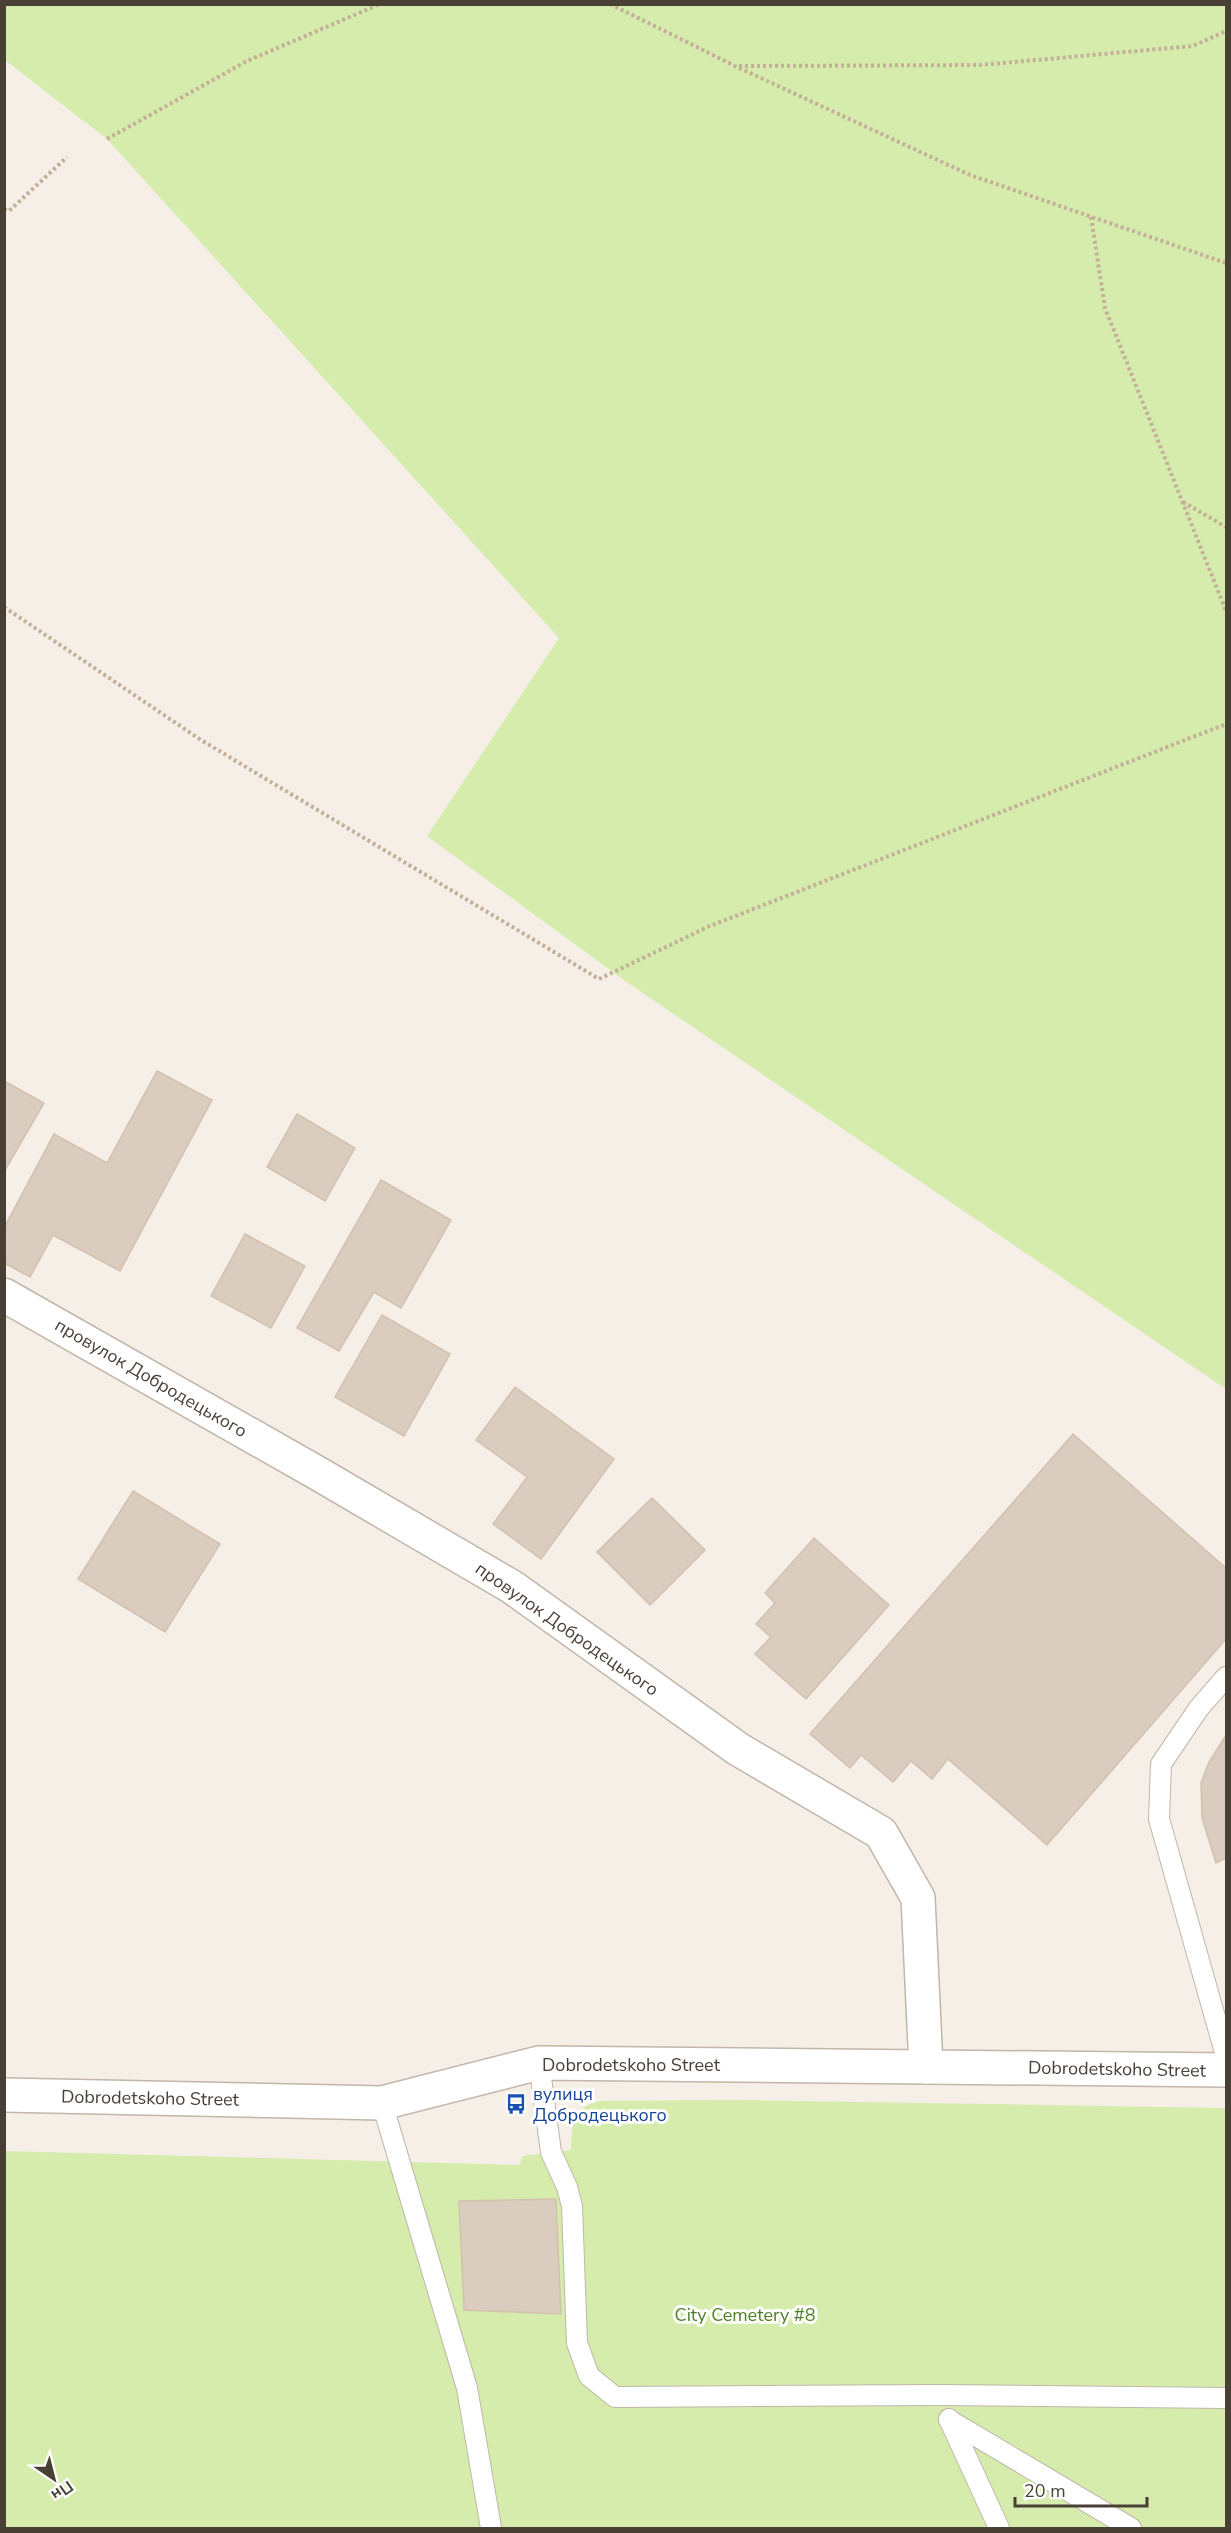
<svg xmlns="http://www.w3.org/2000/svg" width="1231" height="2533" viewBox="0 0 1231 2533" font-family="'Nunito Sans',sans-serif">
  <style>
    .green { fill: #d5ecac }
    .building { fill: #daccbe; stroke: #d3c1ae; stroke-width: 1.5 }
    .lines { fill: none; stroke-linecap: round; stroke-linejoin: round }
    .lane-casing { stroke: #c1b6a8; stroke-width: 22 }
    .street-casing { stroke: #c1b6a8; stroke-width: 36 }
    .path { stroke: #c4b098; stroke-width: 4; stroke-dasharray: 3 3; stroke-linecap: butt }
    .lane { stroke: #fff; stroke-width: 20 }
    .street { stroke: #fff; stroke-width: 33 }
    .labels { text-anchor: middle; stroke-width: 6; stroke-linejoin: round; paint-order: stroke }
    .street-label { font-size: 18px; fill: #483f35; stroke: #fff }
    .transit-label { font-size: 18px; fill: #164399; stroke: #fff; text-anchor: start }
    .park-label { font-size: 18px; fill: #4f7f23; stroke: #fff }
  </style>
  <rect width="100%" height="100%" fill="#f5efe7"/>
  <g class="green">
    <path d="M5 4 1226 5V1389L628 983 427 836 559 638 107 139 5 60Z"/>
    <path d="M733 2100 1226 2108V2528H5V2151L520 2165 522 2156 571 2150C573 2121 569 2109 600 2101Z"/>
  </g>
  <g class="building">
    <path d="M157 1071 212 1100 120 1271 53 1235 30 1277 4 1263V1228L54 1134 107 1163Z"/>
    <path d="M4 1081 44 1103 4 1172Z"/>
    <path d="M297 1114 355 1148 325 1201 267 1167Z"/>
    <path d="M381 1180 451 1220 401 1308 374 1292 339 1351 297 1328Z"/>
    <path d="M245 1234 305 1266 271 1328 211 1296Z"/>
    <path d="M382 1315 450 1354 404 1436 335 1397Z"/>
    <path d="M515 1387 614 1459 541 1559 493 1524 527 1477 476 1440Z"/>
    <path d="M1073 1434 1226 1568V1639L1047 1845 948 1759 932 1779 911 1761 893 1782 861 1755 850 1768 810 1734Z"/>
    <path d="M133 1491 220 1544 165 1632 78 1579Z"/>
    <path d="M652 1498 705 1550 650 1605 597 1552Z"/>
    <path d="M814 1538 889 1605 806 1699 755 1654 771 1637 756 1624 775 1603 765 1593Z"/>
    <path d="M1226 1735V1858L1216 1863 1202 1818 1201 1783 1209 1762Z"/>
    <path d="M556 2199 561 2314 464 2310 459 2201Z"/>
  </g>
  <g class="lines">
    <g class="lane-casing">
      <g id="lane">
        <path d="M1226 1677 1199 1708 1161 1764 1159 1819 1226 2056"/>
        <path d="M539 2063 551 2152 567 2187 572 2206 577 2343 589 2376 615 2397 937 2395 1226 2398"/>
        <path d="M382 2103 467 2388 491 2528"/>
        <path d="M949 2419 999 2528"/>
        <path d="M949 2420 1131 2528"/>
      </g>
    </g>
    <g class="street-casing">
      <g id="street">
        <path d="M4 1295 319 1474 512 1587 738 1749 881 1833 918 1898 926 2067"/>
        <path d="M4 2095 382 2103 539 2063 1226 2070"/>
      </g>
    </g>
    <g class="path">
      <path d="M610 4 735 66 970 175 1226 263"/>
      <path d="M739 66 980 65 1193 46 1226 31"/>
      <path d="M107 139 247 61 380 4"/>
      <path d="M4 209 9 211 67 157"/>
      <path d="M1091 217 1105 308 1226 611"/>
      <path d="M1183 502 1226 527"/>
      <path d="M4 607 201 740 599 979 710 926 1226 724"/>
    </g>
    <use href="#lane" class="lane"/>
    <use href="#street" class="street"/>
  </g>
  <defs>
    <g id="bus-bare" transform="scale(1.62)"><path d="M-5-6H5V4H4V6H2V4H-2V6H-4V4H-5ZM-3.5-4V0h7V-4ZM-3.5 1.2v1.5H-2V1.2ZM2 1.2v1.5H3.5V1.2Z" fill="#1a4fb4" stroke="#fff" stroke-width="2.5" paint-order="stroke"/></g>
  </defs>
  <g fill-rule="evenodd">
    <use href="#bus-bare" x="516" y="2104"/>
  </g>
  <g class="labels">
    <g class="street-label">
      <text transform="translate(151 1378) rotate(30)" y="6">провулок Добродецького</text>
      <text transform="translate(567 1629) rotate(35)" y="6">провулок Добродецького</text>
      <text x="631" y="2071">Dobrodetskoho Street</text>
      <text transform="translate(1117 2069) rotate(1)" y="6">Dobrodetskoho Street</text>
      <text transform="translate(150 2098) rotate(1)" y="6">Dobrodetskoho Street</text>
    </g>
    <g class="transit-label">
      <text x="533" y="2100">вулиця<tspan x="533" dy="21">Добродецького</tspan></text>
    </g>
    <g class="park-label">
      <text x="745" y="2321">City Cemetery #8</text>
    </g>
  </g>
  <rect width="1231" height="2533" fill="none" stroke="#483f35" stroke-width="12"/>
  <g transform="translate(54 2479) rotate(145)" stroke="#ffffff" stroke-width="4.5" paint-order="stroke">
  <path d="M0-4.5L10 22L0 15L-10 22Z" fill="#483f35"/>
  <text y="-9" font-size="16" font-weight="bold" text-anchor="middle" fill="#483f35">Пн</text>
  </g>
  <path d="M1015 2497v9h132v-9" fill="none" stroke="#483f35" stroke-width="3"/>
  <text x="1024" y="2497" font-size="18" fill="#483f35" stroke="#ffffff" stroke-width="4.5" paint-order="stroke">20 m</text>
</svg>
